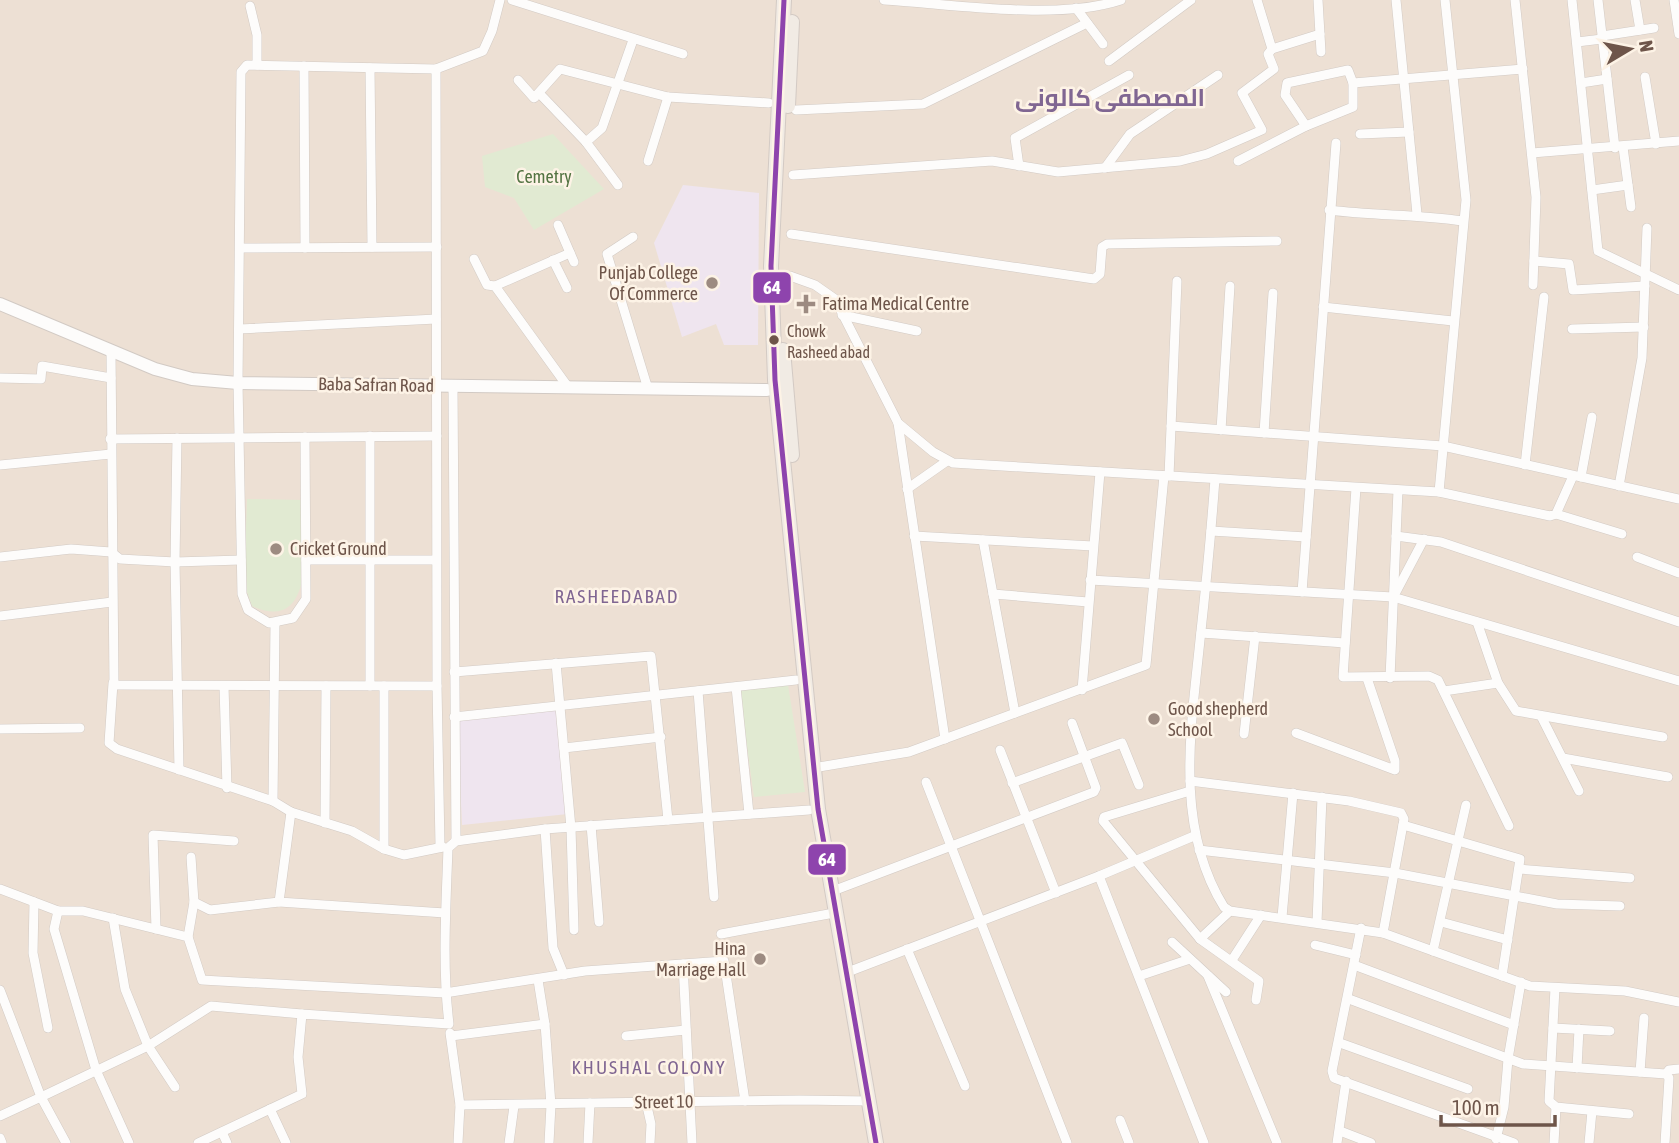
<svg xmlns="http://www.w3.org/2000/svg" width="1679" height="1143" viewBox="0 0 1679 1143" font-family="'Asap Condensed',Cairo,sans-serif">
  <style>
    .residential { fill: #ede0d4 }
    .education { fill: #efe5ef }
    .green { fill: #e1ead2 }
    .lines { fill: none; stroke-linecap: round; stroke-linejoin: round }
    .minor-casing { stroke: #d2cac4; stroke-width: 10 }
    .secondary-casing { stroke: #d2cac4; stroke-width: 14 }
    .primary-casing { stroke: #d3cac4; stroke-width: 16 }
    .minor { stroke: #fdfcfb; stroke-width: 9 }
    .secondary { stroke: #fdfcfb; stroke-width: 12 }
    .primary { stroke: #f1ebe4; stroke-width: 14 }
    .bus-1-casing { stroke: #fdf3e6; stroke-width: 10 }
    .bus-1 { stroke: #8e44ad; stroke-width: 5 }
    .poi-dot { fill: #9d8b81; stroke: #fdf3e6; stroke-width: 2.5 }
    .bus-dot { fill: #6e554a; stroke: #fdf3e6; stroke-width: 2.5 }
    .labels { text-anchor: middle; stroke-width: 5; stroke-linejoin: round; paint-order: stroke }
    .bus-label { font-size: 16px; fill: #6e554a; stroke: #fdf3e6; text-anchor: start }
    .park-label { font-size: 18px; fill: #547443; stroke: #fdf3e6 }
    .poi-label { font-size: 18px; fill: #6e554a; stroke: #fdf3e6; text-anchor: start }
    .street-label { font-size: 18px; fill: #6e554a; stroke: #fdf3e6 }
    .neighbourhood-label { font-size: 19px; letter-spacing: 2px; fill: #806692; stroke: #fdf3e6 }
    .district-label { font-size: 24px; font-weight: bold; fill: #806692; stroke: #fdf3e6 }
    .line-badge { stroke: #fdf3e6; stroke-width: 2.5 }
    .badge-label { font-size: 19px; text-anchor: middle; font-weight: bold; fill: #fff }
  </style>
  <rect width="100%" height="100%" fill="#f4eee7"/>
  <rect class="residential" x="0" y="0" width="1679" height="1143"/>
  <g class="education">
    <path d="M683 185 759 193 758 345H724L716 324 682 337 654 243Z"/>
    <path d="M556 703 568 814 462 825 457 713Z"/>
  </g>
  <g class="green">
    <path d="M553 134 604 189 534 230 514 198 485 187 482 156Z"/>
    <path d="M247 499 304 500C304 535 318 636 252 606L244 584Z"/>
    <path d="M788 685 805 792 754 797 739 689Z"/>
  </g>
  <g class="lines">
    <g class="minor-casing">
      <g id="minor">
        <path d="M512 0 683 54"/>
        <path d="M884 0C952 4 1057 21 1121 0"/>
        <path d="M1318 0 1321 52"/>
        <path d="M1396 0 1417 214"/>
        <path d="M1515 0 1536 197 1533 285"/>
        <path d="M1572 0 1598 251 1679 290"/>
        <path d="M1598 0 1615 148"/>
        <path d="M1635 0 1640 30"/>
        <path d="M1674 0 1679 34"/>
        <path d="M250 6 257 35V65"/>
        <path d="M1076 8 1103 44"/>
        <path d="M1602 36 1654 28"/>
        <path d="M1577 42 1602 39"/>
        <path d="M1272 49 1320 34"/>
        <path d="M1109 61 1191 0"/>
        <path d="M304 66 305 248"/>
        <path d="M370 68 372 247"/>
        <path d="M1645 77 1656 144"/>
        <path d="M518 80 534 98 560 69 668 97 769 103"/>
        <path d="M1581 83 1607 79"/>
        <path d="M539 93 586 142 618 185"/>
        <path d="M796 110 923 104 1087 23"/>
        <path d="M1306 126 1285 95 1287 83 1348 70 1353 83"/>
        <path d="M1360 134 1409 132"/>
        <path d="M586 142 602 128 633 40"/>
        <path d="M1623 147 1631 207"/>
        <path d="M1532 153 1679 141"/>
        <path d="M648 161 668 97"/>
        <path d="M1238 161 1306 126 1353 107V83L1523 69"/>
        <path d="M1019 166 1015 138 1129 75"/>
        <path d="M1105 168 1130 134 1218 75"/>
        <path d="M793 175 992 161 1058 172 1180 161 1207 154 1262 130 1242 93 1274 69 1268 54 1272 49 1257 0"/>
        <path d="M1592 190 1628 185"/>
        <path d="M1329 210C1375 216 1417 214 1463 221"/>
        <path d="M558 225 574 262"/>
        <path d="M791 234 1094 279 1100 274 1102 247 1107 244 1277 241"/>
        <path d="M633 237 607 254 648 389"/>
        <path d="M241 248 437 247"/>
        <path d="M474 259 487 285 495 286 568 387"/>
        <path d="M553 260 567 288"/>
        <path d="M1534 261 1569 264 1573 290 1645 286"/>
        <path d="M790 276 815 285 835 299 898 423 933 452 953 463 1439 492 1550 516 1556 514 1573 476"/>
        <path d="M495 286 570 253"/>
        <path d="M1323 307 1453 321"/>
        <path d="M842 315 917 331"/>
        <path d="M239 329 436 319"/>
        <path d="M1572 329 1644 327"/>
        <path d="M111 352 114 685 437 686"/>
        <path d="M0 378 41 379 42 366 111 378"/>
        <path d="M453 385 456 841"/>
        <path d="M898 423 945 739"/>
        <path d="M1171 426 1443 446 1679 499"/>
        <path d="M1221 430 1230 286"/>
        <path d="M1264 433 1273 293"/>
        <path d="M370 436V686"/>
        <path d="M305 437 306 599 293 618 269 623 248 610 242 594 238 383 241 72 247 65 436 69"/>
        <path d="M177 438 175 562 179 770"/>
        <path d="M110 439 437 436"/>
        <path d="M0 465 111 454"/>
        <path d="M1525 465 1544 297"/>
        <path d="M1169 476 1177 281"/>
        <path d="M1581 477 1592 417"/>
        <path d="M1215 479C1211 533 1206 586 1200 640 1191 729 1174 826 1224 907L1230 911 1383 933 1530 986 1625 991 1679 1002"/>
        <path d="M1619 486 1642 358 1647 228"/>
        <path d="M1356 488 1343 677 1429 676 1438 680 1509 826"/>
        <path d="M907 489 947 461"/>
        <path d="M1439 492 1466 200 1445 0"/>
        <path d="M1556 514 1622 534"/>
        <path d="M1211 531 1306 537"/>
        <path d="M914 536 1093 546"/>
        <path d="M1396 536 1441 542 1679 622"/>
        <path d="M983 540 1015 713"/>
        <path d="M0 557 71 549 111 552 120 559 175 562 241 560"/>
        <path d="M1637 557 1679 573"/>
        <path d="M306 560H436"/>
        <path d="M1090 580 1393 597 1679 681"/>
        <path d="M1302 592 1336 143"/>
        <path d="M1396 592 1424 539"/>
        <path d="M993 594 1088 602"/>
        <path d="M0 616 112 602"/>
        <path d="M1477 622 1498 683 1516 711 1663 737"/>
        <path d="M1201 633 1345 643"/>
        <path d="M556 663 571 828 574 930"/>
        <path d="M454 672 651 656 668 820"/>
        <path d="M1390 678 1398 490"/>
        <path d="M113 683 109 743 117 749 273 801 291 812 352 831 384 849 404 855 443 847"/>
        <path d="M224 686 227 788"/>
        <path d="M384 686V849"/>
        <path d="M736 687 749 814"/>
        <path d="M1082 690 1100 472"/>
        <path d="M698 691 714 897"/>
        <path d="M1444 691 1498 683"/>
        <path d="M1541 716 1579 791"/>
        <path d="M454 717 796 680"/>
        <path d="M0 729 80 728"/>
        <path d="M1296 733 1395 770V761L1367 678"/>
        <path d="M1244 734 1255 636"/>
        <path d="M564 748 661 737"/>
        <path d="M1000 750 1056 893"/>
        <path d="M1563 758 1668 777"/>
        <path d="M819 767 909 752 1146 665 1164 476"/>
        <path d="M1190 781 1349 801 1401 813 1404 819 1383 933"/>
        <path d="M926 782 1067 1143"/>
        <path d="M1012 783 1122 743 1139 785"/>
        <path d="M1190 791 1104 817 1103 821 1200 939 1259 981 1256 1000"/>
        <path d="M273 801 275 623"/>
        <path d="M291 812 279 902 445 913"/>
        <path d="M325 823 326 686"/>
        <path d="M591 825 599 922"/>
        <path d="M1403 825 1520 859 1502 976"/>
        <path d="M545 829 553 948 564 975"/>
        <path d="M440 846 437 686 436 69 483 51 492 31 500 0"/>
        <path d="M1199 850 1395 873 1557 904 1620 906"/>
        <path d="M1519 869 1630 878"/>
        <path d="M1099 876 1204 1143"/>
        <path d="M0 889 58 911H83L188 937 202 980 445 993 585 971 724 961 745 1101"/>
        <path d="M838 889 1094 792 1096 788 1072 723"/>
        <path d="M34 902 33 953 48 1028"/>
        <path d="M194 902 210 910 279 902"/>
        <path d="M58 911 54 929 96 1070 129 1143"/>
        <path d="M1282 917 1293 793"/>
        <path d="M113 918 125 989 148 1046 175 1087"/>
        <path d="M1317 922 1322 797"/>
        <path d="M1441 922 1508 940"/>
        <path d="M1361 928 1332 1071 1334 1078 1514 1143"/>
        <path d="M156 929 153 835 234 841"/>
        <path d="M721 934 834 913"/>
        <path d="M188 937 194 902 191 857"/>
        <path d="M1200 939 1230 911"/>
        <path d="M1172 942 1226 992"/>
        <path d="M1315 945 1356 955"/>
        <path d="M907 949 965 1086"/>
        <path d="M1433 951 1466 805"/>
        <path d="M1232 960 1261 915"/>
        <path d="M683 964 692 1143"/>
        <path d="M1354 965 1514 1025"/>
        <path d="M853 970 1099 876 1194 836"/>
        <path d="M1139 976 1190 959"/>
        <path d="M1208 976 1277 1143"/>
        <path d="M538 980 545 1024"/>
        <path d="M1555 988 1549 1101 1556 1107 1629 1114"/>
        <path d="M0 990 41 1097 0 1116"/>
        <path d="M1349 999 1523 1064 1666 1074 1669 1078 1665 1143"/>
        <path d="M1553 1028 1610 1031"/>
        <path d="M450 1033 460 1105 458 1143"/>
        <path d="M451 1036 545 1024 551 1105 549 1143"/>
        <path d="M626 1036 686 1030"/>
        <path d="M1340 1043 1468 1089"/>
        <path d="M1577 1068 1579 1029"/>
        <path d="M1640 1072 1644 1018"/>
        <path d="M1666 1074 1669 1070 1679 1069"/>
        <path d="M646 1102 651 1124 650 1143"/>
        <path d="M460 1105 800 1100 869 1101"/>
        <path d="M270 1109 286 1143"/>
        <path d="M1120 1120 1129 1143"/>
        <path d="M1340 1131 1371 1143"/>
        <path d="M222 1132 227 1143"/>
        <path d="M0 1138 2 1143"/>
        <path d="M1496 1139 1504 1107 1508 1059 1521 982"/>
        <path d="M66 1143 41 1097 148 1046 211 1006 302 1014"/>
        <path d="M198 1143 302 1094 298 1057 302 1014 449 1024C442 966 446 907 448 848L456 841 545 829 809 810"/>
        <path d="M509 1143 514 1106"/>
        <path d="M588 1143 590 1103"/>
        <path d="M1337 1143 1346 1081"/>
        <path d="M1554 1143 1556 1107"/>
        <path d="M1589 1143 1592 1111"/>
      </g>
    </g>
    <g class="secondary-casing">
      <path id="secondary" d="M0 304 155 369 192 379 238 383 767 390"/>
    </g>
    <g class="primary-casing">
      <g id="primary">
        <path d="M784 0 771 266 775 380 818 809 876 1143"/>
        <path d="M788 106 792 22"/>
        <path d="M783 350 792 455"/>
      </g>
    </g>
    <use href="#minor" class="minor"/>
    <use href="#secondary" class="secondary"/>
    <use href="#primary" class="primary"/>
    <g class="bus-1-casing">
      <path id="bus-1" d="M784 0 771 266 775 380 818 809 876 1143"/>
    </g>
    <use href="#bus-1" class="bus-1"/>
  </g>
  <g class="poi-dot">
    <circle cx="712" cy="283" r="7"/>
    <path d="M802.5 293.5h7v7h7v7h-7v7h-7v-7h-7v-7h7z"/>
    <circle cx="276" cy="549" r="7"/>
    <circle cx="1154" cy="719" r="7"/>
    <circle cx="760" cy="959" r="7"/>
  </g>
  <circle class="bus-dot" cx="774" cy="340" r="6"/>
  <g class="labels">
    <g class="bus-label">
      <text x="787" y="337">Chowk<tspan x="787" dy="21">Rasheed abad</tspan></text>
    </g>
    <g class="park-label">
      <text x="544" y="183">Cemetry</text>
    </g>
    <g class="poi-label">
      <text x="698" y="279" text-anchor="end">Punjab College<tspan x="698" dy="21">Of Commerce</tspan></text>
      <text x="822" y="310">Fatima Medical Centre</text>
      <text x="290" y="555">Cricket Ground</text>
      <text x="1168" y="715">Good shepherd<tspan x="1168" dy="21">School</tspan></text>
      <text x="746" y="955" text-anchor="end">Hina<tspan x="746" dy="21">Marriage Hall</tspan></text>
    </g>
    <g class="street-label">
      <text transform="translate(376 385) rotate(1)" y="6">Baba Safran Road</text>
      <text transform="translate(664 1102) rotate(-1)" y="6">Street 10</text>
    </g>
    <g class="neighbourhood-label">
      <text x="617" y="603">RASHEEDABAD</text>
      <text x="649" y="1074">KHUSHAL COLONY</text>
    </g>
    <g class="district-label">
      <text x="1110" y="106">المصطفی کالونی</text>
    </g>
  </g>
  <g class="line-badge">
    <rect x="752" y="271" width="40" height="33" rx="7" fill="#8e44ad"/>
    <rect x="807" y="843" width="40" height="33" rx="7" fill="#8e44ad"/>
  </g>
  <g class="badge-label">
    <text x="772" y="294">64</text>
    <text x="827" y="866">64</text>
  </g>
  <g transform="translate(1630 49) rotate(80)" stroke="#fdf3e6" stroke-width="5" paint-order="stroke">
  <path d="M0-5L12 26L0 18L-12 26Z" fill="#6e554a"/>
  <text y="-10" font-size="19" font-weight="bold" text-anchor="middle" fill="#6e554a">N</text>
  </g>
  <path d="M1441 1115v10h114v-10" fill="none" stroke="#6e554a" stroke-width="3.5"/>
  <text x="1452" y="1115" font-size="21" fill="#6e554a" stroke="#fdf3e6" stroke-width="5" paint-order="stroke">100 m</text>
</svg>
